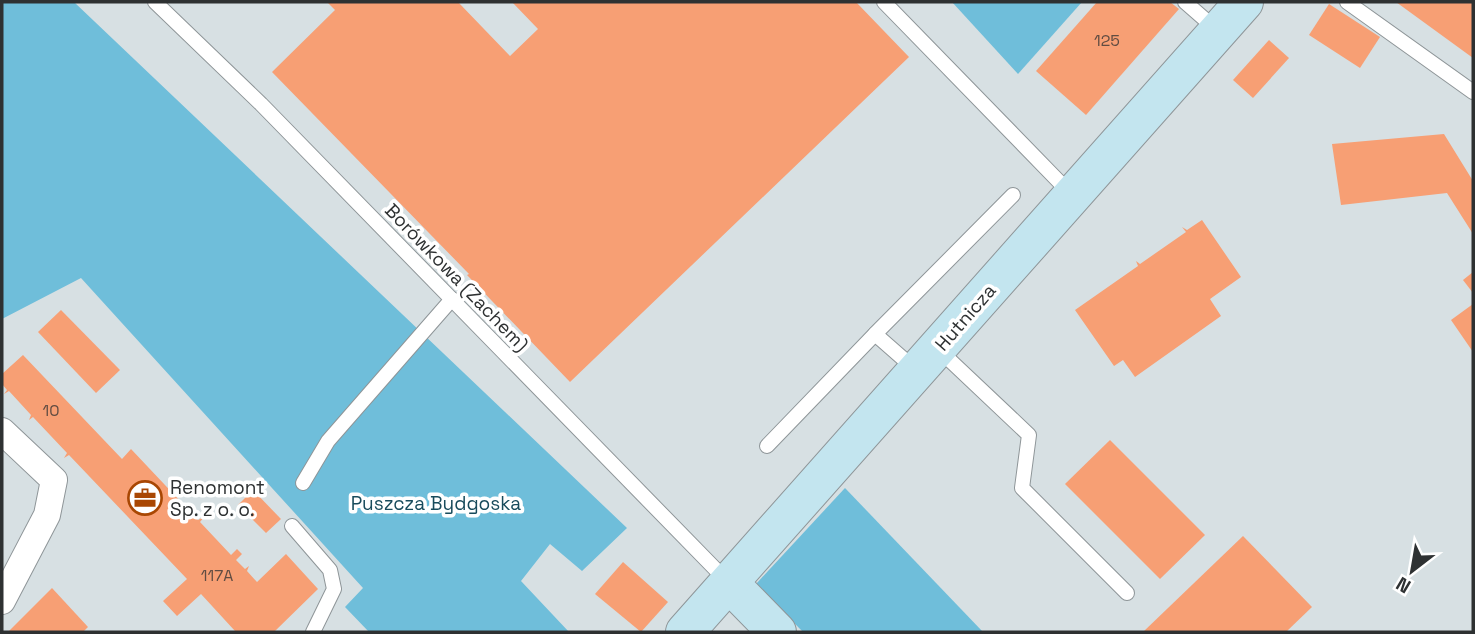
<svg xmlns="http://www.w3.org/2000/svg" width="1475" height="634" viewBox="0 0 1475 634" font-family="'Space Grotesk',sans-serif">
  <style>
    .green { fill: #6fbeda }
    .building { fill: #f79f74 }
    .lines { fill: none; stroke-linecap: round; stroke-linejoin: round }
    .lane-casing { stroke: #8e9598; stroke-width: 16 }
    .street-casing { stroke: #8e9598; stroke-width: 28 }
    .secondary-casing { stroke: #8e9598; stroke-width: 40 }
    .lane { stroke: #fff; stroke-width: 14 }
    .street { stroke: #fff; stroke-width: 26 }
    .secondary { stroke: #c3e5ef; stroke-width: 38 }
    .labels { text-anchor: middle; stroke-width: 7; stroke-linejoin: round; paint-order: stroke }
    .number-label { font-size: 16px; fill: #604c42 }
    .street-label { font-size: 19px; fill: #2e3132; stroke: #fff }
    .poi-label { font-size: 19px; fill: #2e3132; stroke: #fff; text-anchor: start }
    .park-label { font-size: 19px; fill: #184b5c; stroke: #fff }
  </style>
  <rect width="100%" height="100%" fill="#d7e0e3"/>
  <g class="green">
    <path d="M2 2H74L627 528 582 571 550 544 521 581 569 632H369L345 607 363 588 81 278 2 319Z"/>
    <path d="M952 2H1082L1018 74Z"/>
    <path d="M845 488 983 632H803L756 584Z"/>
  </g>
  <g class="building">
    <path d="M327 2H458L510 56 538 29 512 2H856L909 57 570 382 467 275 469 274 272 72 335 10Z"/>
    <path d="M1097 2H1170L1179 9 1086 115 1036 71Z"/>
    <path d="M1396 2H1473V58Z"/>
    <path d="M1329 4 1380 37 1360 68 1309 35Z"/>
    <path d="M1269 40 1289 58 1253 98 1233 80Z"/>
    <path d="M1444 134 1473 181V234L1447 193 1341 205 1332 144Z"/>
    <path d="M1202 220 1241 277 1210 299 1221 316 1135 377 1123 360 1114 366 1075 310 1138 266 1136 261 1140 264 1186 232 1182 227 1187 230Z"/>
    <path d="M1473 272V293L1463 280Z"/>
    <path d="M1473 304V352L1451 320Z"/>
    <path d="M61 310 120 370 96 393 38 332Z"/>
    <path d="M23 355 122 459 131 449 198 520 204 517 200 522 231 555 237 549 242 554 236 560 245 569 249 566 247 571 257 582 286 554 318 589 274 632 235 631 201 594 177 616 163 601 187 579 69 455 64 458 67 453 33 417 29 420 31 415 9 391 4 394 7 390 2 384V374Z"/>
    <path d="M1110 440 1205 535 1160 579 1065 484Z"/>
    <path d="M253 490 281 519 266 533 238 505Z"/>
    <path d="M1243 536 1312 607 1286 632H1143Z"/>
    <path d="M623 562 668 602 641 632 595 594Z"/>
    <path d="M52 588 88 627 83 632H8Z"/>
  </g>
  <g class="lines">
    <g class="lane-casing">
      <g id="lane">
        <path d="M155 2 261 104 727 581"/>
        <path d="M884 2 1071 194"/>
        <path d="M1185 2 1217 30"/>
        <path d="M1347 2 1473 92"/>
        <path d="M875 334 1013 195"/>
        <path d="M938 349 1029 435 1022 488 1127 593"/>
        <path d="M767 446 875 334 916 370"/>
        <path d="M303 483 328 441 452 299"/>
        <path d="M292 526 330 570 334 589 313 632"/>
      </g>
    </g>
    <g class="street-casing">
      <path id="street" d="M2 431 54 480 47 515 2 601"/>
    </g>
    <g class="secondary-casing">
      <g id="secondary">
        <path d="M729 583 777 632"/>
        <path d="M685 632 1244 2"/>
      </g>
    </g>
    <use href="#lane" class="lane"/>
    <use href="#street" class="street"/>
    <use href="#secondary" class="secondary"/>
  </g>
  <defs>
    <g id="office-ring" transform="scale(1.75)"><circle r="9.5" fill="#fff" stroke="#a94703" stroke-width="1.5"/><path d="M-6-3h4V-5.5h4V-3h4V5H-6ZM-1-4.5V-3h2v-1.5ZM-6 0V1H6V0Z" fill="#a94703"/></g>
  </defs>
  <g fill-rule="evenodd">
    <use href="#office-ring" x="145" y="498"/>
  </g>
  <g class="labels">
    <g class="number-label">
      <text x="1107" y="46">125</text>
      <text x="51" y="416">10</text>
      <text x="217" y="581">117A</text>
    </g>
    <g class="street-label">
      <text transform="translate(457 277) rotate(46)" y="7">Borówkowa (Zachem)</text>
      <text transform="translate(965 317) rotate(-49)" y="7">Hutnicza</text>
    </g>
    <g class="poi-label">
      <text x="170" y="494">Renomont<tspan x="170" dy="22">Sp. z o. o.</tspan></text>
    </g>
    <g class="park-label">
      <text x="436" y="510">Puszcza Bydgoska</text>
    </g>
  </g>
  <rect width="1475" height="634" fill="none" stroke="#2e3132" stroke-width="7"/>
  <g transform="translate(1412 571) rotate(211)" stroke="#ffffff" stroke-width="5" paint-order="stroke">
  <path d="M0-5L12 26L0 18L-12 26Z" fill="#2e3132"/>
  <text y="-10" font-size="19" font-weight="bold" text-anchor="middle" fill="#2e3132">N</text>
  </g>
</svg>
